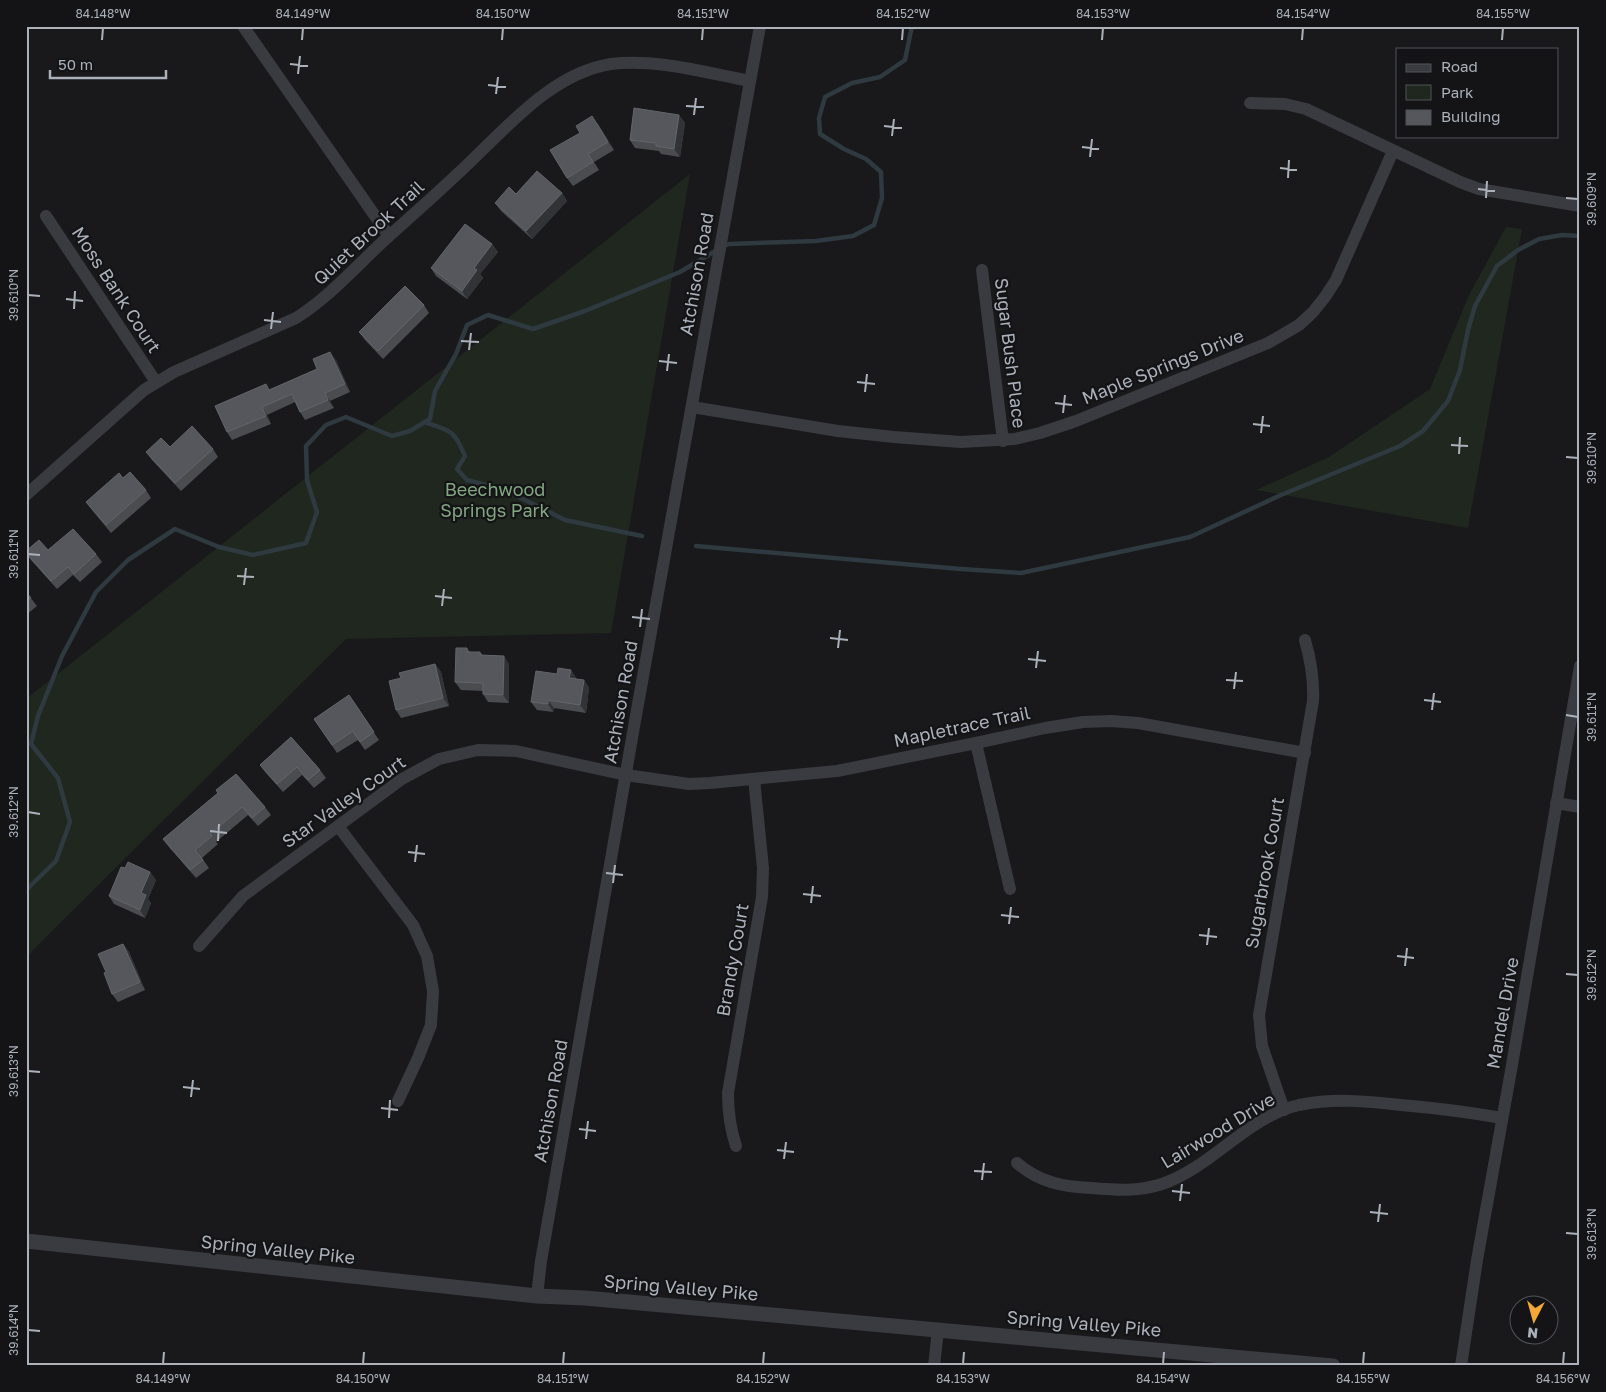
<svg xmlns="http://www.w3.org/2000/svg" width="1606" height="1392" viewBox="0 0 1606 1392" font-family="'Golos Text',sans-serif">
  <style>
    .green { fill: #1f271f }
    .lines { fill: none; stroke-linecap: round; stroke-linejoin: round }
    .stream { stroke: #2e3940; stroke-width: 4.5 }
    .minor { stroke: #3a3b40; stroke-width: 12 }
    .tertiary { stroke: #3a3b40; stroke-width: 15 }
    .wall { fill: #4a4c50 }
    .shaded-wall { fill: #323336 }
    .building { fill: #55575c; stroke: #62656a }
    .ticks { fill: none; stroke: #abb1bb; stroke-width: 2 }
    .labels { text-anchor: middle; stroke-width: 4.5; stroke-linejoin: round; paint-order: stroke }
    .street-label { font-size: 18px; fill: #abb1bb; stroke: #141416 }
    .park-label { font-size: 18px; fill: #82a682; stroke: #141416 }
    .neatline { fill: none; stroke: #abb1bb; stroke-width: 2 }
    .ticks-label { font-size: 12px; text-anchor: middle; fill: #abb1bb }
  </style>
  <rect width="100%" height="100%" fill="#19191b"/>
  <g class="green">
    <path d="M690 174 611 633 346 639 26 957V699Z"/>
    <path d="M1506 227 1522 229 1468 528 1256 490 1329 457 1430 389 1469 295Z"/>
  </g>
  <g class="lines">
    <g class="stream">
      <path d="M724 246 729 244 816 241 853 236 874 225 882 198 881 172 866 159 844 149 820 134 819 118 825 97 852 83 880 77 905 60 912 26"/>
      <path d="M424 422C450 431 454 429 465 456L457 469 467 480 505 490 565 520 642 536"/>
      <path d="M696 546 961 569 1021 573 1190 537 1281 495 1400 446 1423 431 1448 401 1460 370 1468 330 1475 306 1497 266 1518 250 1539 239 1562 235 1580 236"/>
      <path d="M26 890 56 861 70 822 58 778 31 744 38 716 62 656 96 592 128 560 175 529 219 547 253 555 306 543 317 512 307 480 306 446 326 425 346 417 392 436 410 431 430 419 435 391 456 354 467 325 488 315 533 329 585 311 680 272 717 250"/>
    </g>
    <g class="minor">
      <path d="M243 26 389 236"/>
      <path d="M1250 103 1285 104 1306 109 1460 182 1479 189 1580 206"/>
      <path d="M46 216 156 382"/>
      <path d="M982 270 1003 441"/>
      <path d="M692 407 838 431 894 437 961 442 1015 439 1040 433 1076 421 1268 343 1299 325 1313 312 1325 297 1336 280 1393 151"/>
      <path d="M26 495 144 390 174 372 296 318C332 295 358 264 389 236 416 212 442 189 468 164 509 125 553 73 611 64 654 58 707 73 750 81"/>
      <path d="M976 743 1010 889"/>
      <path d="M1556 803 1580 807"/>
      <path d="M338 826 413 925 427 956 433 991 431 1025 418 1058 398 1101"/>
      <path d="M199 946 243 896 402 779 439 759 478 750 516 751 626 775 689 784 710 783 837 771 976 743 1045 728 1083 722 1111 721 1138 723 1305 753"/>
      <path d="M1284 1110 1262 1046 1259 1015 1313 701C1314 680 1311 661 1305 640"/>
      <path d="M736 1146C730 1128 728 1112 728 1093L762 897 763 868 754 779"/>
      <path d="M1017 1163C1039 1182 1063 1187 1091 1188 1115 1190 1138 1192 1162 1184 1212 1167 1247 1117 1299 1105 1333 1098 1366 1101 1401 1105 1435 1108 1468 1112 1502 1118"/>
      <path d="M537 1296 541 1261 635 721 760 26"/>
      <path d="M934 1366 938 1330"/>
      <path d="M1461 1366 1477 1260 1512 1065 1580 666"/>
    </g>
    <path class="tertiary" d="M26 1241 537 1296 585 1298 1333 1366"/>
  </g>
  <g class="wall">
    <path d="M679 115 685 123 680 157 661 154 659 151 635 148 630 140Z"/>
    <path d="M598 124 614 150 594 162 599 170 573 186 567 178Z"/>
    <path d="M562 193 567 201 532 239 501 211 495 203 516 194Z"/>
    <path d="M492 244 498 252 480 274 483 278 467 299 436 276 431 268Z"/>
    <path d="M424 305 429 313 383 359 365 340 359 332Z"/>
    <path d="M336 360 350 392 330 401 334 408 305 420 300 412 295 402 267 415 271 424 232 440 227 432 270 390 317 369Z"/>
    <path d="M170 447 213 449 218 457 181 491 152 460 146 452Z"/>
    <path d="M123 478 146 490 151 498 111 533 92 510 86 502Z"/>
    <path d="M48 550 96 554 102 562 80 582 73 575 57 589 31 560 26 553Z"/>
    <path d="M26 592 37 606 26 615Z"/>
    <path d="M467 648 470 652H480L483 655 509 664V703L488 702 483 694V691L461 690 455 682Z"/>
    <path d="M435 664 441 672 449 706 401 718 396 710Z"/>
    <path d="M571 670 576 678V679L584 680 589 688 586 713 554 708 553 712 537 710 531 702 557 674Z"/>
    <path d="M349 695 379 740 365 750 358 740 337 753 314 719Z"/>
    <path d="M291 737 320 770 326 778 314 788 302 775 283 792 266 773 260 765Z"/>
    <path d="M218 793 265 807 271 815 258 826 248 815 216 842 218 844 202 858 209 868 196 878 169 847 163 839Z"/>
    <path d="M125 868 150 872 156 880 148 899 151 903 145 918 114 904 109 896Z"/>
    <path d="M123 944 129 952 145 990 118 1002 112 994 106 972Z"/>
  </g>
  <g class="shaded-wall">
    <path d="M679 115 685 123 680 157 674 149Z"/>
    <path d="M592 116 598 124 614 150 608 142Z"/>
    <path d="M562 193 567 201 532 239 526 231Z"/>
    <path d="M492 244 498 252 480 274 483 278 467 299 462 291 474 268Z"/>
    <path d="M330 352 336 360 350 392 345 384Z"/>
    <path d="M325 393 330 401 334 408 328 400Z"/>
    <path d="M262 407 267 415 271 424 266 416Z"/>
    <path d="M504 656 509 664V703L503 695Z"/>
    <path d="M435 664 441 672 449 706 443 698Z"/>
    <path d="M571 670 576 678 575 686 569 678Z"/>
    <path d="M584 680 589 688 586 713 580 705Z"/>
    <path d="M548 700 554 708 553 712 548 704Z"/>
    <path d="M150 872 156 880 148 899 151 903 145 918 140 910 141 893Z"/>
    <path d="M123 944 129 952 145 990 140 982Z"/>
  </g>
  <g class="building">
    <path d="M634 108 679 115 674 149 656 146V143L630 140Z"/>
    <path d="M592 116 608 142 588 154 593 162 567 178 550 150 580 133 576 126Z"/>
    <path d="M537 171 562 193 526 231 495 203 509 187 516 194Z"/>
    <path d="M465 224 492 244 474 268 477 270 462 291 431 268Z"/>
    <path d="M405 286 424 305 378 351 359 332Z"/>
    <path d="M330 352 345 384 325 393 328 400 300 412 292 394 262 407 266 416 227 432 215 406 266 384 269 390 317 369 313 359Z"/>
    <path d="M192 426 213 449 175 483 146 452 161 438 170 447Z"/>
    <path d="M130 472 146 490 106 525 86 502 119 473 123 478Z"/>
    <path d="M73 529 96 554 74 574 68 567 51 581 26 553V551L39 540 48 550Z"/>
    <path d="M26 592 31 598 26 602Z"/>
    <path d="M456 648H467V652H480V655L504 656 503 695 483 694V683L455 682Z"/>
    <path d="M435 664 443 698 396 710 389 681 401 678 399 673Z"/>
    <path d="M558 668 571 670 569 678 584 680 580 705 548 700V704L531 702 536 671 557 674Z"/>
    <path d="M349 695 374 732 360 742 353 731 332 745 314 719Z"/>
    <path d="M291 737 320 770 308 780 297 767 277 784 260 765Z"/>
    <path d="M236 774 265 807 252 818 242 807 210 834 212 836 195 850 203 860 190 870 163 839 218 793 216 790Z"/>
    <path d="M128 862 150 872 141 893 146 895 140 910 109 896 121 867 125 868Z"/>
    <path d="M123 944 140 982 112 994 104 973 106 972 98 954Z"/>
  </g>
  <path class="ticks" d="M102 40 103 28M302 40 303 28M502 40 503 28M702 40 703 28M902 40 903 28M1102 40 1103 28M1302 40 1303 28M1502 40 1503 28M290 64 308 66M298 74 300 56M488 85 506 87M496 94 498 77M686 106 704 107M694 115 696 98M884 126 902 128M892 136 894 119M1082 147 1099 149M1090 157 1092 139M1280 168 1297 170M1288 178 1289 160M1478 189 1495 191M1486 198 1487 181M1566 198 1578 199M28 295 40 296M66 299 83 301M74 309 75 291M264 320 281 322M271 329 273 312M461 341 479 342M469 350 471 333M659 361 677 363M667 371 669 354M857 382 875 384M865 392 867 374M1055 403 1072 405M1063 413 1065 395M1253 424 1270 426M1261 433 1263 416M1451 445 1468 446M1459 454 1460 437M1566 457 1578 458M28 554 40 555M237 576 254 577M244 585 246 568M435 596 452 598M442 606 444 589M632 617 650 619M640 627 642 609M830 638 848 640M838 648 840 630M1028 659 1046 661M1036 668 1038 651M1226 680 1243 681M1234 689 1236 672M1424 700 1441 702M1432 710 1434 693M1566 715 1578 717M28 812 40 814M210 831 227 833M218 841 219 824M408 852 425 854M415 862 417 845M606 873 623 875M613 883 615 865M803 894 821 896M811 903 813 886M1001 915 1019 917M1009 924 1011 907M1199 935 1217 937M1207 945 1209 928M1397 956 1414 958M1405 966 1407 948M1566 974 1578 975M28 1071 40 1072M183 1087 200 1089M191 1097 193 1080M381 1108 398 1110M389 1118 390 1100M579 1129 596 1131M586 1139 588 1121M777 1150 794 1152M784 1159 786 1142M974 1171 992 1172M982 1180 984 1163M1172 1191 1190 1193M1180 1201 1182 1184M1370 1212 1388 1214M1378 1222 1380 1204M1566 1233 1578 1234M28 1330 40 1331M163 1364 164 1352M363 1364 364 1352M563 1364 564 1352M763 1364 764 1352M963 1364 964 1352M1163 1364 1164 1352M1363 1364 1364 1352M1563 1364 1564 1352"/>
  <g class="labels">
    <g class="street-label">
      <text transform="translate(369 233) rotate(-43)" y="6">Quiet Brook Trail</text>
      <text transform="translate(697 274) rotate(-80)" y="6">Atchison Road</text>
      <text transform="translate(116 290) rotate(57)" y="6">Moss Bank Court</text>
      <text transform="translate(1010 353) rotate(83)" y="6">Sugar Bush Place</text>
      <text transform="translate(1163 367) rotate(-22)" y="6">Maple Springs Drive</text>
      <text transform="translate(621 702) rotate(-80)" y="6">Atchison Road</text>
      <text transform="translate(962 727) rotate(-12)" y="6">Mapletrace Trail</text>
      <text transform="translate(344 802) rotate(-35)" y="6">Star Valley Court</text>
      <text transform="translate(1265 873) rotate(-80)" y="6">Sugarbrook Court</text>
      <text transform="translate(733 960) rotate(-80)" y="6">Brandy Court</text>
      <text transform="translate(1503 1013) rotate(-80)" y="6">Mandel Drive</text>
      <text transform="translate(551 1101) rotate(-80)" y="6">Atchison Road</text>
      <text transform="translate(1218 1131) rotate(-31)" y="6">Lairwood Drive</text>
      <text transform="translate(278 1250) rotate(6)" y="6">Spring Valley Pike</text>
      <text transform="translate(681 1288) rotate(5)" y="6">Spring Valley Pike</text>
      <text transform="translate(1084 1324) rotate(5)" y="6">Spring Valley Pike</text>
    </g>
    <g class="park-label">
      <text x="495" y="496">Beechwood<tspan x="495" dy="21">Springs Park</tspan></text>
    </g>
  </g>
  <rect width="1606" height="1392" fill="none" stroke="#141416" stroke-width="55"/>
  <rect x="1396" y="48" width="162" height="90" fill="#141416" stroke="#505358"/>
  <rect x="1406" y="64" width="25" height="8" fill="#3a3b40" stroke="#505358"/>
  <text x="1441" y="72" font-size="15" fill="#abb1bb">Road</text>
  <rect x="1406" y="85" width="25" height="15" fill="#1f271f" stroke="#505358"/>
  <text x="1441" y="98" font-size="15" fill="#abb1bb">Park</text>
  <rect x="1406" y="110" width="25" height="15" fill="#55575c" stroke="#505358"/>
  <text x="1441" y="122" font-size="15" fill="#abb1bb">Building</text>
  <g transform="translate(1534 1320) rotate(186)"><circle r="24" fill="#141416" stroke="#505358"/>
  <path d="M0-4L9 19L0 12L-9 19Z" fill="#f5a837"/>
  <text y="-8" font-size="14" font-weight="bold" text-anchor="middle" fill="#abb1bb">N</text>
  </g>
  <path d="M50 70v8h116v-8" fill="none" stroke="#abb1bb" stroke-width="2.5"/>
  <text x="58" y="70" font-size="15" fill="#abb1bb" stroke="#141416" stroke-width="4" paint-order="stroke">50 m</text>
  <rect x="28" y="28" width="1550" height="1336" class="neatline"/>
  <g class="ticks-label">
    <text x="103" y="18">84.148°W</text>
    <text x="303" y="18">84.149°W</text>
    <text x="503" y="18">84.150°W</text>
    <text x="703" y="18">84.151°W</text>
    <text x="903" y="18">84.152°W</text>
    <text x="1103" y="18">84.153°W</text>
    <text x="1303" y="18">84.154°W</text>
    <text x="1503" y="18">84.155°W</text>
    <text transform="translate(1592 199) rotate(-90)" y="4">39.609°N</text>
    <text transform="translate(14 295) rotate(-90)" y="4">39.610°N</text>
    <text transform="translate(1592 458) rotate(-90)" y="4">39.610°N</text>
    <text transform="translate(14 554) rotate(-90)" y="4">39.611°N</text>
    <text transform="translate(1592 717) rotate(-90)" y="4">39.611°N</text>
    <text transform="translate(14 812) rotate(-90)" y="4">39.612°N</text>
    <text transform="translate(1592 975) rotate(-90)" y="4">39.612°N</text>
    <text transform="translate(14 1071) rotate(-90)" y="4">39.613°N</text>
    <text transform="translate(1592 1234) rotate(-90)" y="4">39.613°N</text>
    <text transform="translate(14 1330) rotate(-90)" y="4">39.614°N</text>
    <text x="163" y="1383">84.149°W</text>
    <text x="363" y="1383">84.150°W</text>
    <text x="563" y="1383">84.151°W</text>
    <text x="763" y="1383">84.152°W</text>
    <text x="963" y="1383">84.153°W</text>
    <text x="1163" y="1383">84.154°W</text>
    <text x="1363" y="1383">84.155°W</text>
    <text x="1563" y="1383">84.156°W</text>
  </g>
</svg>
